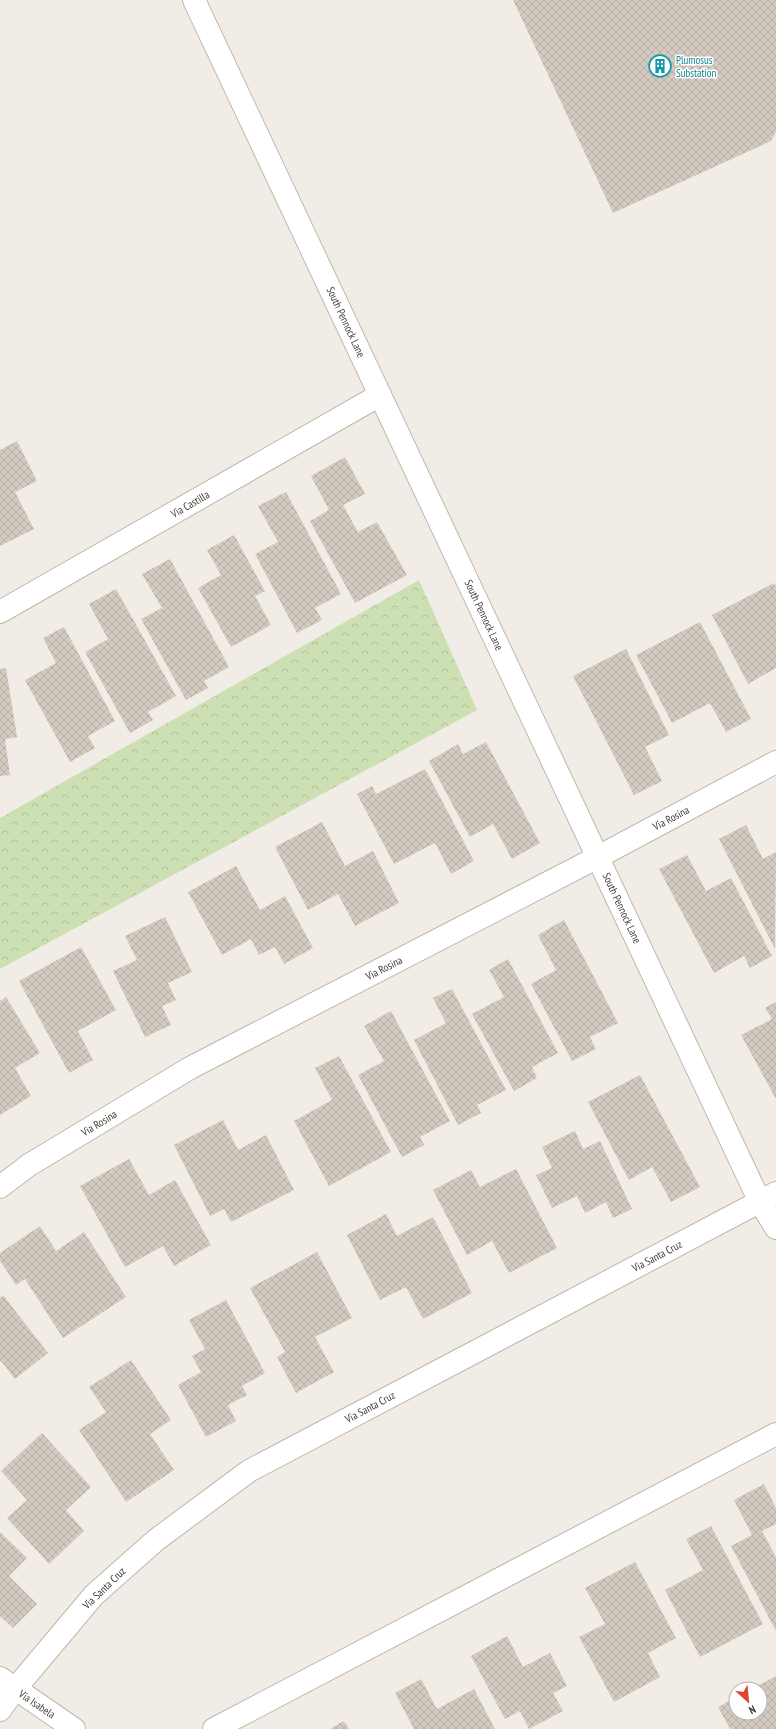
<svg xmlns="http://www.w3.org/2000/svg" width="776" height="1729" viewBox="0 0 776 1729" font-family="'PT Sans Narrow',sans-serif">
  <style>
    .forest { fill: url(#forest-crowns) }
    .building { fill: url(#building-cross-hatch) }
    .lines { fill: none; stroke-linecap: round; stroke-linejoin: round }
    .street-casing { stroke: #beb7ad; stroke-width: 24 }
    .street { stroke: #fff; stroke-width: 22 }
    .labels { text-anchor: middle; stroke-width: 3; stroke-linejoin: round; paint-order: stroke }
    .culture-label { font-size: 11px; fill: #0d838f; stroke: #fff; text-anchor: start }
    .street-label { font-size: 11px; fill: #423d36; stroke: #fff }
  </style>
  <defs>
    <pattern id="forest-crowns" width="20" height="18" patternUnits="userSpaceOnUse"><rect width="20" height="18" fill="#cde0b3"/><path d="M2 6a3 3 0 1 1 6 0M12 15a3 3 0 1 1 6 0" fill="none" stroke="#b1c19b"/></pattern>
    <pattern id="building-cross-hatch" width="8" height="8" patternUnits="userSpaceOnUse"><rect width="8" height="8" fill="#d4cbc0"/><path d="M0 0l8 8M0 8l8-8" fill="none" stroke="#b7afa6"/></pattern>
  </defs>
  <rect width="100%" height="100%" fill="#f1ede6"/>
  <path class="forest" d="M419 580 477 710 0 969V818Z"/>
  <g class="building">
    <path d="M513 0H776V132L771 141 613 213Z"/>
    <path d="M17 441 37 481 15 492 34 529 0 546V450Z"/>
    <path d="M345 457 365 494 343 505 358 532 377 522 407 575 355 603 310 521 329 510 311 476Z"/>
    <path d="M286 492 341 594 315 608 322 620 297 633 255 554 278 542 258 506Z"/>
    <path d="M234 535 265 591 255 596 271 625 231 647 198 588 221 575 207 550Z"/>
    <path d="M170 559 229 667 204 681 208 688 186 700 141 619 162 608 142 574Z"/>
    <path d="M774 583 776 586V668L748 684 712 615Z"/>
    <path d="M116 589 176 696 148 712 153 720 130 733 85 652 108 639 89 604Z"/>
    <path d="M700 622 751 719 726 732 710 703 672 723 636 655Z"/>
    <path d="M64 627 115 721 88 736 95 748 70 762 25 680 56 663 43 638Z"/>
    <path d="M626 649 669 735 645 747 662 781 634 795 573 676Z"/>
    <path d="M6 668 17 737 5 739 10 775 0 776V669Z"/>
    <path d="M486 742 540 843 512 859 493 824 470 837 429 761 458 744 463 754Z"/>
    <path d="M425 769 474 861 451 874 435 843 394 864 357 794 372 786 376 794Z"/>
    <path d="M322 822 345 866 373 851 399 903 355 926 338 894 308 910 275 847Z"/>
    <path d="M746 825 763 859 776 852 775 949 719 839Z"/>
    <path d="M687 855 706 891 731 878 772 956 750 968 744 956 714 973 659 869Z"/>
    <path d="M236 866 260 910 285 896 313 948 284 964 275 947 259 955 251 939 222 955 188 892Z"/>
    <path d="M165 917 192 972 168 983 176 1000 162 1006 171 1025 145 1037 113 971 137 960 125 936Z"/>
    <path d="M564 920 618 1023 590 1037 596 1049 572 1061 531 984 556 970 538 935Z"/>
    <path d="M81 947 116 1010 78 1031 93 1060 69 1073 19 981Z"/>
    <path d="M508 959 558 1053 532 1067 537 1078 514 1091 472 1014 504 997 489 970Z"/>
    <path d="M452 989 506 1090 477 1105 481 1113 458 1125 414 1040 446 1023 433 998Z"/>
    <path d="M6 997 40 1053 15 1068 31 1096 0 1115V1001Z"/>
    <path d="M776 1002V1099L741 1035 772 1019 765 1008Z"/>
    <path d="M391 1011 450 1121 420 1137 424 1145 402 1157 358 1075 384 1061 364 1026Z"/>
    <path d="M339 1056 391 1152 329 1186 294 1121 332 1100 315 1068Z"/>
    <path d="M640 1075 700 1187 671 1202 652 1167 629 1180 588 1102Z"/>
    <path d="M223 1120 238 1150 266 1135 294 1190 231 1222 224 1209 210 1216 174 1145Z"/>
    <path d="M575 1131 583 1149 600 1141 632 1209 613 1218 606 1202 585 1213 577 1196 552 1208 536 1175 552 1168 542 1147Z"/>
    <path d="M129 1159 149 1195 175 1180 211 1245 174 1266 163 1246 125 1267 80 1186Z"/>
    <path d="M516 1169 557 1248 509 1273 492 1241 467 1255 433 1190 471 1170 480 1187Z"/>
    <path d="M386 1214 397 1236 433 1217 472 1293 423 1319 406 1287 380 1300 347 1235Z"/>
    <path d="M40 1226 56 1251 84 1232 126 1297 63 1338 25 1279 16 1285 0 1261V1253Z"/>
    <path d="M317 1252 352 1318 315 1337 334 1372 296 1393 277 1357 285 1352 250 1288Z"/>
    <path d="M3 1295 48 1353 15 1379 1 1361 0 1362V1298Z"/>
    <path d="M226 1300 265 1373 242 1386 247 1395 228 1405 236 1421 206 1437 178 1385 201 1372 192 1356 205 1349 189 1320Z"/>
    <path d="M131 1360 171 1420 150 1434 174 1470 126 1502 79 1430 106 1412 89 1387Z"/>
    <path d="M42 1433 91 1487 66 1510 84 1531 49 1564 7 1518 27 1500 1 1471Z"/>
    <path d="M764 1484 776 1508V1524L762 1531 776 1557V1631L731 1546 752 1535 734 1500Z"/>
    <path d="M711 1526 763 1624 700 1657 665 1590 703 1570 686 1539Z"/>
    <path d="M0 1532 27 1558 9 1576 37 1604 13 1628 0 1616Z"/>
    <path d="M635 1562 676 1638 648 1653 660 1677 614 1702 579 1637 605 1624 585 1588Z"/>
    <path d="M507 1636 523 1667 550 1653 567 1686 553 1693 563 1711 529 1729 520 1711 505 1719 471 1656Z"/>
    <path d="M776 1676V1729H730L718 1707 736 1697V1713H760V1689H752Z"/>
    <path d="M421 1679 437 1709 474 1689 495 1729H414L395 1693Z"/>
    <path d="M344 1721 349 1729H330Z"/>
  </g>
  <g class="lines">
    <g class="street-casing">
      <g id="street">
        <path d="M194 0 760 1202 776 1228"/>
        <path d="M0 612 380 395"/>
        <path d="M0 1187 29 1165 190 1068 598 857 776 762"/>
        <path d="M0 1678 74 1729"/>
        <path d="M0 1710 15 1689 94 1595 156 1540 249 1471 776 1193"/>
        <path d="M214 1729 776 1434"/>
      </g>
    </g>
    <use href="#street" class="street"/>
  </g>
  <defs>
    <g id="building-ring" transform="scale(1.15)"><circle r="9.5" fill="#fff" stroke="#0f9aa8" stroke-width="1.5"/><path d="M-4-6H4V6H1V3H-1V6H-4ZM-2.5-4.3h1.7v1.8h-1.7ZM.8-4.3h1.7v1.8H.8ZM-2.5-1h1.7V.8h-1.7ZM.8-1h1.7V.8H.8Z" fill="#0f9aa8"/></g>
  </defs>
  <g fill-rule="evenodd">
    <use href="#building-ring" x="660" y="66"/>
  </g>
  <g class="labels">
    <g class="culture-label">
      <text x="676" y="64">Plumosus<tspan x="676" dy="13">Substation</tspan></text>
    </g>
    <g class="street-label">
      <text transform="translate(346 322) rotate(65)" y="4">South Pennock Lane</text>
      <text transform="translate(190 504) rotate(-30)" y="4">Via Castilla</text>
      <text transform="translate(484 615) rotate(65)" y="4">South Pennock Lane</text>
      <text transform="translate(671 818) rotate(-28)" y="4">Via Rosina</text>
      <text transform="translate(622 908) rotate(65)" y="4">South Pennock Lane</text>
      <text transform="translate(384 968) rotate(-27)" y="4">Via Rosina</text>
      <text transform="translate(99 1123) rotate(-31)" y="4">Via Rosina</text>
      <text transform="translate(657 1256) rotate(-28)" y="4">Via Santa Cruz</text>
      <text transform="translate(370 1407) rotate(-28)" y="4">Via Santa Cruz</text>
      <text transform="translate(104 1588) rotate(-44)" y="4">Via Santa Cruz</text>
      <text transform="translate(37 1704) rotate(34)" y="4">Via Isabela</text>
    </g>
  </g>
  <g transform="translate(748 1701) rotate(153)"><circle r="19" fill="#ffffff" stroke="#b3b1af"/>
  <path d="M0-3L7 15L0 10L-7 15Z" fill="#df452f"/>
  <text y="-6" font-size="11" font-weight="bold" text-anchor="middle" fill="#423d36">N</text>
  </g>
</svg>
